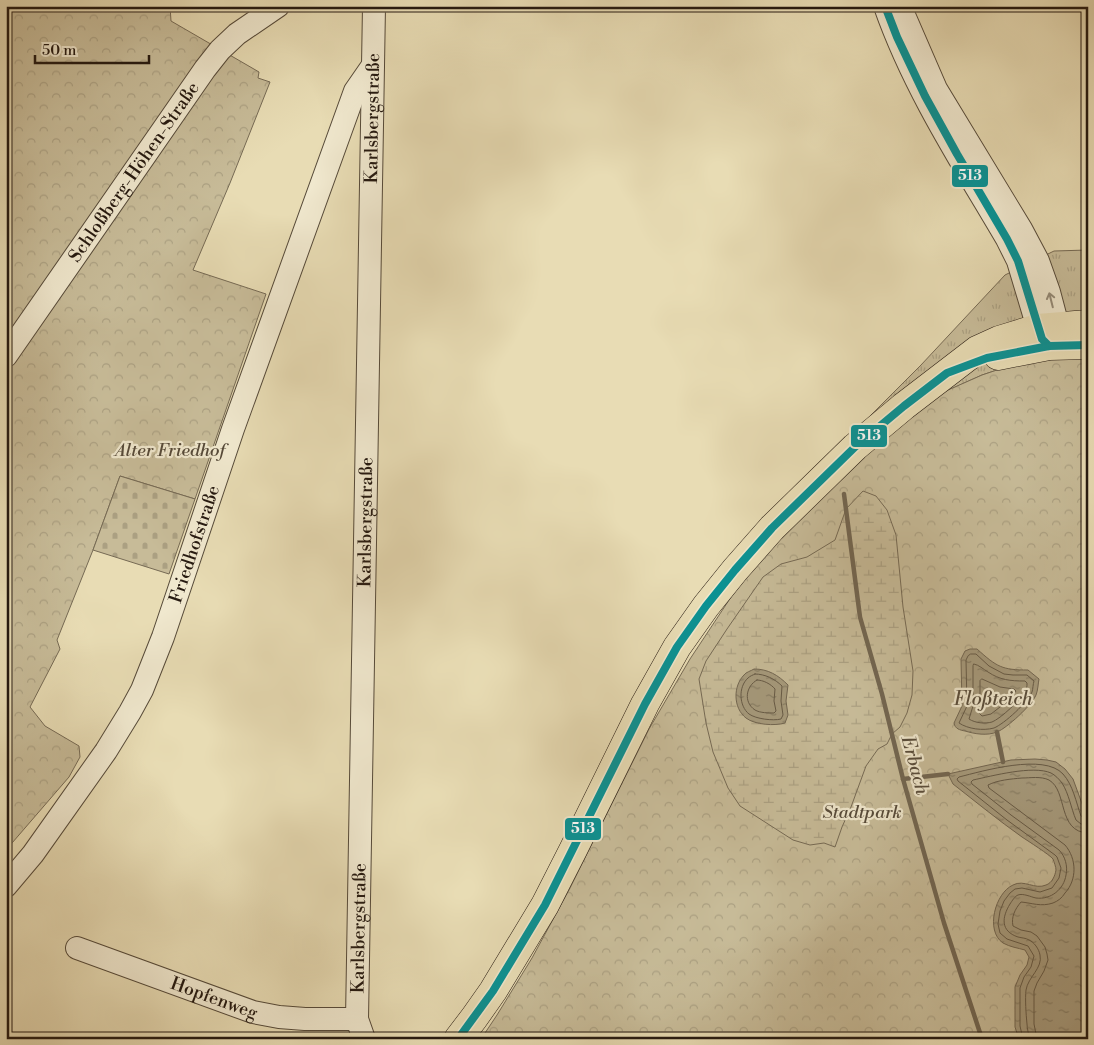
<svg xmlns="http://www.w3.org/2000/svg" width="1094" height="1045" viewBox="0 0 1094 1045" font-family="'Libre Bodoni',serif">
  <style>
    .grass { fill: url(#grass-tufts); stroke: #766a54 }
    .forest { fill: url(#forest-crowns); stroke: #766a54 }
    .wetland { fill: url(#wetland-marsh); stroke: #766a54 }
    .cemetery { fill: url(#cemetery-stones); stroke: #766a54 }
    .water { fill: url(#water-ripples); stroke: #726651 }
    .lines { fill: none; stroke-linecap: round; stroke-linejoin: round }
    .shore { stroke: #665a46; stroke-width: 1 }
    .stream { stroke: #726651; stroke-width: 4.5 }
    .minor-casing { stroke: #564a39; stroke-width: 24 }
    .major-casing { stroke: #251910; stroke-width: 29 }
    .minor { stroke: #f0e8ce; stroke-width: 22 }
    .major { stroke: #e8dcb4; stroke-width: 28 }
    .bus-1-casing { stroke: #f0e8ce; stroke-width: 11 }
    .bus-1 { stroke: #0a9294; stroke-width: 8 }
    .oneway { stroke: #958b78 }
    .labels { text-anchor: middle; stroke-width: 4.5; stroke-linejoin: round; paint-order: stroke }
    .street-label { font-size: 18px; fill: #251910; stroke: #f0e8ce }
    .park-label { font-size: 18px; font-style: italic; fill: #564a39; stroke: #f0e8ce }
    .water-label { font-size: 19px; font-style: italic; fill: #594d3b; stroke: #f0e8ce }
    .line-badge { stroke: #f0e8ce; stroke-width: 2 }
    .badge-label { font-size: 14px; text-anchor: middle; font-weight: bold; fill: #fff }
  </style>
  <defs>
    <pattern id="grass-tufts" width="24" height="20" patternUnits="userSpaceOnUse" patternTransform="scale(1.25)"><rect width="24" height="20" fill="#c7bb98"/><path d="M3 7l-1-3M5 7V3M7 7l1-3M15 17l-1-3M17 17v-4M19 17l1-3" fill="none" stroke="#aba082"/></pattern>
    <pattern id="forest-crowns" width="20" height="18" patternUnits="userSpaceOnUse" patternTransform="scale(1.25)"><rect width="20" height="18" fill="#c7bb98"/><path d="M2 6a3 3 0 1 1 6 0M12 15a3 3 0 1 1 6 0" fill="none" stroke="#aba082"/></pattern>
    <pattern id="wetland-marsh" width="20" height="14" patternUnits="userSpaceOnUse" patternTransform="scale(1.25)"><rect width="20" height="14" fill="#c7bb98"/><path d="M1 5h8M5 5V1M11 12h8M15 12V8" fill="none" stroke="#aba082"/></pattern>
    <pattern id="cemetery-stones" width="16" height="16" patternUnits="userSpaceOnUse" patternTransform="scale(1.25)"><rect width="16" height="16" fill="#c7bb98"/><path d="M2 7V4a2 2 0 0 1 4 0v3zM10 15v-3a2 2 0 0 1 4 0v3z" fill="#aba082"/></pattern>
    <pattern id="water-ripples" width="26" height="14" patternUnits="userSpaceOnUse" patternTransform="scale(1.25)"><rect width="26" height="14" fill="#a69a7c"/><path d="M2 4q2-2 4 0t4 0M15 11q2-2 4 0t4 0" fill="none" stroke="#877d64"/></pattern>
  </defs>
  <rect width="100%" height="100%" fill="#e8dcb4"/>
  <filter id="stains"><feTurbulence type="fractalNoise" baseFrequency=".004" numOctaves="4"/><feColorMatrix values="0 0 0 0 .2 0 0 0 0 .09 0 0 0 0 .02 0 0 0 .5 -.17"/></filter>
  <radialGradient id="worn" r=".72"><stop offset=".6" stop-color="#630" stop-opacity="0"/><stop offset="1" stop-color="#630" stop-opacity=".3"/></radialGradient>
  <path class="grass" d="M1088 250V355L1015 364 982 375 852 434 921 365 1005 275 1054 251Z"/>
  <g class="forest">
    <path d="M6 6H170L171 21 259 72 258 78 270 82 230 183 193 270 266 294 195 499 120 476 93 550 57 640 60 649 30 707 45 726 79 746 80 757 69 777 6 850Z"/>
    <path d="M1088 355V1039H481L497 1015 532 958 569 890 649 729 690 659 739 585 783 533 858 459 939 394 982 375 1015 364Z"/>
  </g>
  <path class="wetland" d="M863 491 876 496 887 510 896 535 903 607 913 671 912 695 907 713 900 727 892 734 887 744 878 749 866 766 851 807 842 827 835 847 824 843 810 845 793 840 740 806 728 788 713 752 706 723 699 679 706 661 727 629 763 577 781 564 807 557 835 540 846 509Z"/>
  <path class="cemetery" d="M120 476 195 499 169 574 93 550Z"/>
  <g class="water">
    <path d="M970 649H977C997 667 1002 670 1028 670L1039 679C1038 684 1038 690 1036 695 1032 705 1007 728 997 732 987 736 975 734 965 731 960 730 955 729 954 723L962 706 961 659 965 651Z"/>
    <path d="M754 669C768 669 778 675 788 685L786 701 788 715 785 723C775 726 755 725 746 718 733 708 733 686 744 675 746 672 751 671 754 669Z"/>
    <path d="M1035 759 1047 760 1056 762 1065 769 1073 779 1088 820V1039H1019L1015 1027V987L1020 975 1027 965 1029 957 1025 950C1018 948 1010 947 1003 943 985 931 995 893 1013 885 1024 879 1035 890 1046 885 1052 883 1055 876 1056 870 1056 867 1054 862 1053 859 1050 855 1028 841 1022 837 998 820 976 802 953 784L948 774 1011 760Z"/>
  </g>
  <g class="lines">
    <g class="shore">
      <path d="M971 654H976L989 666 1004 674 1013 675H1027L1034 681C1033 684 1033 689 1032 692 1028 702 1004 724 994 728 983 731 968 729 959 723L967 706 966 660 968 656Z"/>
      <path d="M974 664C979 665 983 669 988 672 1000 680 1010 681 1025 681L1027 683C1027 687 1027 688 1025 691 1022 699 1000 719 992 722 985 724 975 723 969 719L973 706V666Z"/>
      <path d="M755 674C765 674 775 679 782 686L781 701 783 715 781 719C773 721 756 719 749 714 739 706 738 687 748 678 750 676 753 675 755 674Z"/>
      <path d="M982 679 1000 687 1014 689 1016 691 1009 700 991 714 982 716 979 713 980 706V681Z"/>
      <path d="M757 680C763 680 771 684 775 689L774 701 776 711 774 713C769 713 760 713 755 710 743 702 746 686 757 680Z"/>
      <path d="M1023 1039 1020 1026V988L1024 977 1031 967 1034 956 1028 946 1007 939 1000 933 998 924 1000 911 1004 901 1010 893 1015 889 1022 888 1040 892 1052 888 1059 878 1061 868 1057 857 1055 855 1007 820 958 781 957 779 959 777C983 771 1044 753 1063 774 1073 785 1076 802 1081 816L1084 818 1088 819"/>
      <path d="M1029 1039C1029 1034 1027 1029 1027 1024 1026 1014 1025 999 1026 990 1028 977 1043 968 1040 955 1039 949 1034 942 1029 940 1026 938 1022 938 1018 937 1000 931 1002 917 1010 904 1012 901 1015 896 1018 895 1023 893 1031 897 1036 898 1051 900 1064 889 1066 875 1068 866 1065 856 1059 850L1011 815 972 784 971 782 973 780C992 776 1033 765 1051 773 1055 775 1059 779 1062 783 1069 794 1071 808 1076 820L1081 824 1088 825"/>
      <path d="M1037 1039 1034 1024V991L1037 983 1044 971 1048 960 1047 954 1045 947 1037 936 1031 932 1021 930 1013 926C1011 917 1015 909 1021 902 1032 903 1041 907 1053 903 1058 901 1062 898 1065 893 1077 880 1077 859 1065 845L989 788 988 785C998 780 1011 779 1022 778 1030 778 1041 776 1049 780 1068 791 1057 832 1088 833"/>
    </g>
    <g class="stream">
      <path d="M844 494 860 617 882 694 903 779 944 923 982 1039"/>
      <path d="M997 732 1003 762"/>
      <path d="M903 779 948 774"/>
    </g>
    <g class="minor-casing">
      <g id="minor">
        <path d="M885 6C914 89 963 164 1007 239L1018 261 1038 328 1042 339 1049 346 1055 336 1058 326 1049 292 1038 261 1021 229 936 89 900 6"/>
        <path id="s1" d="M6 356 205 69 220 50 237 34 278 6"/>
        <path id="s2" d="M6 886 33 854 106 751 130 712 142 690 163 637 233 429 355 91 373 65"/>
        <path id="s3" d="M77 948 253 1012 279 1017 305 1019H357"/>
        <path id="s4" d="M364 1039 357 1019 374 6"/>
      </g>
    </g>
    <g class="major-casing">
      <g id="major">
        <path d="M998 356 1049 346 1088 345"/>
        <path d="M458 1039 474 1018 493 991 545 905 573 850 645 704 677 647 706 606 735 570 772 528 855 447 904 406 977 350 999 340 1038 328 1088 324"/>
      </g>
    </g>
    <use href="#minor" class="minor"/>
    <use href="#major" class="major"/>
    <g class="bus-1-casing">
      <g id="bus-1">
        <path d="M885 6 897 37 925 96 957 154 1007 239 1018 261 1042 339 1049 346"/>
        <path d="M458 1039 493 991 545 905 645 704 677 647 706 606 735 570 772 528 855 447 904 406 947 373 987 358 1049 346 1088 345"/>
      </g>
    </g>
    <use href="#bus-1" class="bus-1"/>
  </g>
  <defs><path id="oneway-shaft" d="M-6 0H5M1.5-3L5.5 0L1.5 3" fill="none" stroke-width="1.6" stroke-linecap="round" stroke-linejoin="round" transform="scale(1.25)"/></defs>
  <use class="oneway" href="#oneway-shaft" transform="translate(1051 300) rotate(-104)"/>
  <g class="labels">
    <g class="street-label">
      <text dy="6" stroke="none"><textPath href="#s4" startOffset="922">Karlsbergstraße</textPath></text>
      <text dy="6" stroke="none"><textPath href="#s1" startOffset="224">Schloßberg-Höhen-Straße</textPath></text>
      <text dy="6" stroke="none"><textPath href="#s4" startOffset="518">Karlsbergstraße</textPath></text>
      <text dy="6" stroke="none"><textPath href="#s2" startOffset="394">Friedhofstraße</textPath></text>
      <text dy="6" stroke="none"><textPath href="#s4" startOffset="112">Karlsbergstraße</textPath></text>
      <text dy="6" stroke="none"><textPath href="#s3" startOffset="146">Hopfenweg</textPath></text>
    </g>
    <g class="park-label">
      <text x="170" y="456">Alter Friedhof</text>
      <text x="862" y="818">Stadtpark</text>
    </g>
    <g class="water-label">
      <text x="993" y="705">Floßteich</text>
      <text transform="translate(916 765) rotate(75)" y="7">Erbach</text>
    </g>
  </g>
  <g class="line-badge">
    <rect x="951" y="164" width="38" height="24" rx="5" fill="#0a9294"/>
    <rect x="850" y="424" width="38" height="24" rx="5" fill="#0a9294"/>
    <rect x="564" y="817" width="38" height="24" rx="5" fill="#0a9294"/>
  </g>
  <g class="badge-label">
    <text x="970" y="180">513</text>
    <text x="869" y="440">513</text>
    <text x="583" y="833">513</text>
  </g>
  <rect width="1094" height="1045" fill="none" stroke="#e8dcb4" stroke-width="25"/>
  <rect x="8" y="8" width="1079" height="1030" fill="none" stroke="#251910" stroke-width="2.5"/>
  <rect x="12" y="12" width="1069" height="1020" fill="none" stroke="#251910"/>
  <path d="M35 55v8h114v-8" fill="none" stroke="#251910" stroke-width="2.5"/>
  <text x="42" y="55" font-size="15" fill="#251910" stroke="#f0e8ce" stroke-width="4" paint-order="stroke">50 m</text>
  <rect width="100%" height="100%" filter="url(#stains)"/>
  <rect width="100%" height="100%" fill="url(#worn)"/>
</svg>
